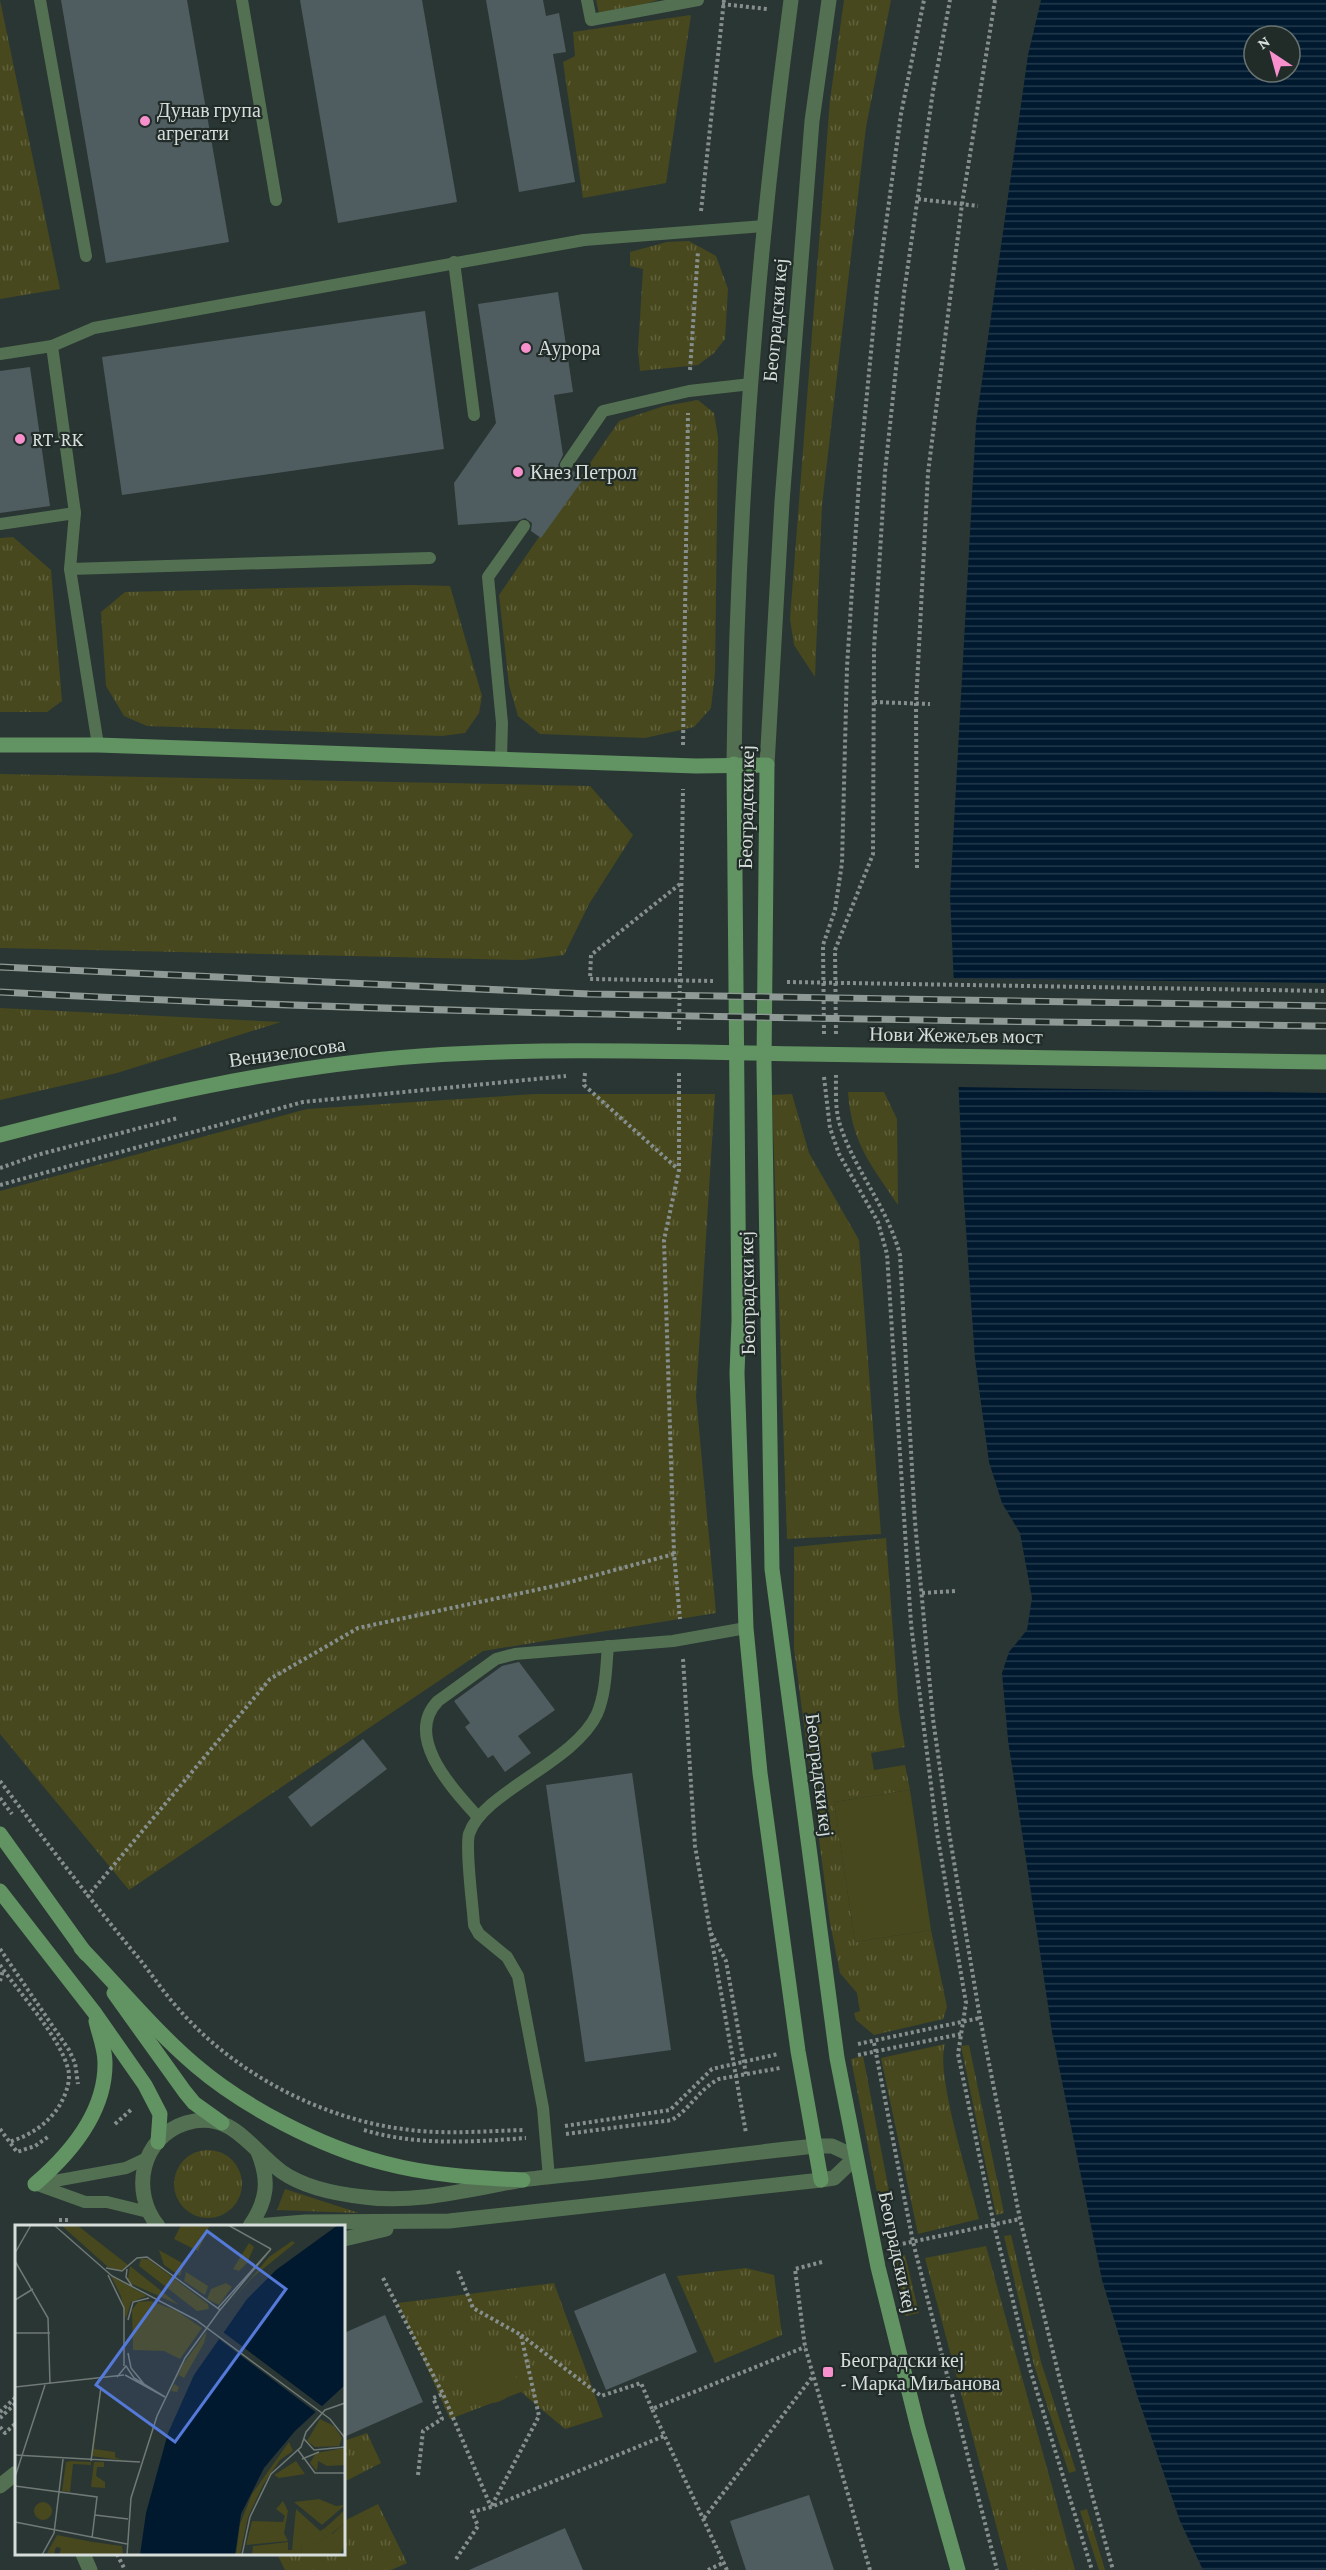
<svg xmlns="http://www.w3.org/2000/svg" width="1326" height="2570" viewBox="0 0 1326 2570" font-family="'Crimson Pro',serif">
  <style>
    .grass { fill: url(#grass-tufts) }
    .park { fill: #47481d }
    .water { fill: url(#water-rules); fill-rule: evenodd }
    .pier { fill: #2a3633 }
    .building { fill: #505d60 }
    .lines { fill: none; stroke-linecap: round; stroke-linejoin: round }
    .path { stroke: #868f8d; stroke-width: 4; stroke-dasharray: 3 3; stroke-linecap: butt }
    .service { stroke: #537152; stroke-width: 12 }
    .minor { stroke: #537152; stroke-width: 15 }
    .tertiary { stroke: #537152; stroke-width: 15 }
    .secondary { stroke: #629362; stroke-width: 15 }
    .rail-casing { stroke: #8f9996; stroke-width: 7 }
    .rail { stroke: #212c29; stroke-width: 4.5; stroke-dasharray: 14; stroke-linecap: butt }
    .poi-dot { fill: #f790cd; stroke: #212c29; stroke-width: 2 }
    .labels { text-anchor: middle; stroke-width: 4.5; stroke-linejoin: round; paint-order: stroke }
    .poi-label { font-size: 20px; fill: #d6dddb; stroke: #212c29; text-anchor: start }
    .street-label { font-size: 20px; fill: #d6dddb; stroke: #212c29 }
    .inset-road { fill: none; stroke: #6f7976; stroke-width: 1.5 }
    .view { fill: #5479d9; fill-opacity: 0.15; stroke: #5479d9; stroke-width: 3 }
    .inset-edge { fill: none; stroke: #d6dddb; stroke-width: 3 }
  </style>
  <defs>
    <pattern id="grass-tufts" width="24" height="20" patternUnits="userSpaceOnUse" patternTransform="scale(1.5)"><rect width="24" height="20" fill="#47481d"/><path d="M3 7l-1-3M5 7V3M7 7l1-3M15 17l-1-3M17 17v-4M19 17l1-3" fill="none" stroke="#61623d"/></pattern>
    <pattern id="water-rules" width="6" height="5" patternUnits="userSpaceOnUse" patternTransform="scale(1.5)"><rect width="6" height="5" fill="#00192f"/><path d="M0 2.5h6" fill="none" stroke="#243a4d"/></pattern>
  </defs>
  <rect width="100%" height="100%" fill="#2a3633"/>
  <g class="grass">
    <path d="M0 0 60 289 0 299Z"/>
    <path d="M596 0H658L600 18Z"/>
    <path d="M844 0H891L866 127 822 505 815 677 794 645 790 619 830 100Z"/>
    <path d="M691 15 666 183 583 198 563 62 575 56 573 32Z"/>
    <path d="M689 241 716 256 728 289 725 339 714 353 698 365 640 371 638 350 643 269 630 266V252L667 242Z"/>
    <path d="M698 400 714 413 718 437 715 673 711 708 694 727 645 738 540 734 518 716 509 685 499 595 619 421 664 406Z"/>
    <path d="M13 537 51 570 62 701 47 712H0V538Z"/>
    <path d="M409 585 450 586 482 696 479 713 465 733 442 736 147 726 124 716 106 686 101 612 125 592Z"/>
    <path d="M0 774 590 786 633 835 589 904 564 955 523 960 0 948Z"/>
    <path d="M0 1008 281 1022 117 1073 0 1100Z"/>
    <path d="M848 1092H884L897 1119 898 1205C870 1163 852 1144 848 1092Z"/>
    <path d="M536 1094H715L696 1396 716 1613 483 1651 129 1890 0 1734V1191L307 1109Z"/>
    <path d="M792 1094 809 1153 859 1240 881 1534 787 1539 772 1095Z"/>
    <path d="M886 1538 899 1712 905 1747 871 1753 874 1770 905 1765 910 1790 834 1802 855 1942 931 1930 947 2007 943 2019 874 2035 856 2020 854 2013 860 2011 857 1993 840 1973 830 1923 794 1649V1547Z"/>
    <path d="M945 2044C935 2074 970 2182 979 2219L918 2234 881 2058Z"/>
    <path d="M969 2045 1004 2213 996 2215 961 2046Z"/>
    <path d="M863 2056 891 2201 879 2203 851 2059Z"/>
    <circle cx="208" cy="2184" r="34"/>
    <path d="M285 2189 359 2213 277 2210Z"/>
    <path d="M1011 2235 1041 2362 1076 2471 1069 2473 1034 2365 1004 2236Z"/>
    <path d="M986 2246 1075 2570H1008L925 2258Z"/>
    <path d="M905 2255 919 2313 905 2316 891 2258Z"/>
    <path d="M746 2268 774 2275 782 2335 715 2363 677 2276Z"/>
    <path d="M554 2283 603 2417 565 2429 521 2392 450 2419 398 2303Z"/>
    <path d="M367 2433 381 2463 344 2482V2441Z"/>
    <path d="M378 2504 407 2563 391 2570H285L277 2554H344V2521Z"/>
    <path d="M1087 2509 1105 2570H1099L1080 2511Z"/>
  </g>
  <g class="park">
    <path d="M910 1790 931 1930 855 1942 834 1802Z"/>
    <circle cx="491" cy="2378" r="25"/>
    <path d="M1038 2527 1048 2560 1025 2567 1015 2534Z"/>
  </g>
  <path class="water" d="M1041 0H1326V2570H1203L1180 2521 1138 2398 1102 2280 1052 2032 1008 1740 1002 1673 1009 1652 1027 1630 1032 1598 1020 1533 1002 1503 989 1462 975 1359 963 1187 950 896 976 423 1028 55ZM1254 36H1290V72H1254Z"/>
  <path class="pier" d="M951 978 1326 983V1093L956 1087Z"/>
  <g class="building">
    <path d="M61 0H187L229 242 106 263Z"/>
    <path d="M300 0H422L457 202 338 223Z"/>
    <path d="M486 0H543L546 16 559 13 566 52 553 54 575 182 519 192Z"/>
    <path d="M558 292 573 392 554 395 563 455 558 465 562 472 572 470 584 478 541 538 531 531 532 523 525 518 517 521 458 525 454 483 496 423 478 304Z"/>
    <path d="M425 311 444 449 122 495 102 357Z"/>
    <path d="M30 367 50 506 0 513V371Z"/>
    <path d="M519 1662 555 1710 518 1736 531 1753 505 1772 493 1755 488 1758 465 1727 470 1723 454 1701 502 1666Z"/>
    <path d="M363 1739 387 1769 311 1827 288 1797Z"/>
    <path d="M632 1773 671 2050 585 2062 546 1785Z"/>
    <path d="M665 2273 697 2352 606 2390 574 2311Z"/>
    <path d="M385 2315 423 2402 344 2437V2333Z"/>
    <path d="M809 2495 834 2570H746L730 2521Z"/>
    <path d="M565 2528 583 2570H469Z"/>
  </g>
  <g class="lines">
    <g class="path">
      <path d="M722 4 767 9"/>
      <path d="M918 199 978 206"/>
      <path d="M701 211 724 0"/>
      <path d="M690 370 698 251"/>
      <path d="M874 702 930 704"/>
      <path d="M683 745 688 413"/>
      <path d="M917 868 916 704 928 473 962 204 995 0"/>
      <path d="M680 884 591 955 590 979 713 981"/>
      <path d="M787 982 1326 991"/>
      <path d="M679 1030 683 789"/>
      <path d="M824 1034 823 945 835 910 842 863 847 667 860 466 877 290 901 114 924 0"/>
      <path d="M836 1034 835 950 873 854 874 649 885 472 904 293 933 91 950 0"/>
      <path d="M585 1073 584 1085 678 1169"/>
      <path d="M679 1073V1170L664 1240 674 1554 680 1619"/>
      <path d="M836 1075C836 1091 835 1110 840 1125 855 1171 888 1208 900 1255L915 1522 933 1719 949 1832 980 2018 1020 2219 1060 2380 1113 2570"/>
      <path d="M824 1077 830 1128 839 1154 878 1222 887 1254 911 1624 937 1833 966 2003 958 2054 994 2225 1030 2369 1092 2570"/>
      <path d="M0 1168 37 1155 178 1118"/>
      <path d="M0 1185 303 1102 566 1076"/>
      <path d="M922 1593 956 1591"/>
      <path d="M683 1659 695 1846 746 2133"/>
      <path d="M0 1781C43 1838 86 1894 131 1949 147 1967 160 1988 176 2006 231 2071 318 2118 403 2129 443 2135 484 2131 525 2130"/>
      <path d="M0 1798 12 1814"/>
      <path d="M87 1897 270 1679 358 1628 559 1585 674 1554"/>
      <path d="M711 1933 726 1961 746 2074"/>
      <path d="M0 1949 69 2050 75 2063 78 2084"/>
      <path d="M0 1965C20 1994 60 2037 68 2069 72 2082 63 2102 55 2112 43 2127 28 2136 9 2142"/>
      <path d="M0 1981 3 1970"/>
      <path d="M874 2043 913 2242 997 2570"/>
      <path d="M858 2044 980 2018"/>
      <path d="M858 2055 961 2034"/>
      <path d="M115 2124 132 2109"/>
      <path d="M565 2126 670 2110 712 2069 778 2054"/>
      <path d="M0 2129 17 2152 35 2146 49 2136"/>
      <path d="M364 2130C417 2146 471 2142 526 2138"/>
      <path d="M566 2134 672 2120C690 2109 700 2088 719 2079L780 2068"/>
      <path d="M59 2220H68"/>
      <path d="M897 2245 1020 2219"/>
      <path d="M822 2262 795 2269 805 2347 870 2570"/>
      <path d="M458 2271 473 2308 521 2335 539 2416 491 2507"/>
      <path d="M383 2278 443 2394 491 2507"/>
      <path d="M521 2335 601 2396 641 2383 652 2409"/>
      <path d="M0 2412 16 2397"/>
      <path d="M0 2418 16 2403"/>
      <path d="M0 2427 5 2433 16 2423"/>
      <path d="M418 2475 423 2431 442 2419 433 2398 443 2394"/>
      <path d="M704 2518 813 2376"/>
      <path d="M117 2554 125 2570"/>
      <path d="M456 2559 478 2526 472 2512 491 2507 664 2436"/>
      <path d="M708 2570 725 2562"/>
      <path d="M727 2570 652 2409 805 2347"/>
    </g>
    <g class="service">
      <path d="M40 0 86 256"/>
      <path d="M242 0 276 200"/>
      <path d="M587 0 591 20 698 0"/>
      <path d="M454 262 474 415"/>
      <path d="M0 354 52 346"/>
      <path d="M566 465 603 411 689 391 751 384"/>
      <path d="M0 524 75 513"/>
      <path d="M70 569 430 558"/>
      <path d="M98 745 70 569 75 513 52 346 94 328 584 240 765 226"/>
      <path d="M501 759 502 723 488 577 524 526"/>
      <path d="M478 1817C453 1789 403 1737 438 1701L496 1659 515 1654 673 1641 746 1628"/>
      <path d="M549 2178 543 2108 518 1976 507 1957 479 1934 474 1925C473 1907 465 1849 469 1834 482 1792 574 1763 597 1714 606 1693 606 1668 608 1646"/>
      <path d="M35 2184 85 2202H107L148 2212"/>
      <path d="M38 2184 126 2168 147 2158"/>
    </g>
    <path class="minor" d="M83 2554 90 2570"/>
    <g class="tertiary">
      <path d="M734 764C737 509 757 253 791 0"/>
      <path d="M767 765 782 502 812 121 829 0"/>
      <path d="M158 2226C130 2192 141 2137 186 2123 232 2109 251 2150 282 2172 305 2188 336 2194 364 2197 416 2204 470 2189 522 2180 551 2176 582 2174 612 2170 680 2162 748 2153 815 2146H832L856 2157 834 2178 821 2180 449 2221 305 2222 257 2226"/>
      <path d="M250 2226C267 2201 270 2181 258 2152"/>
      <path d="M344 2239 386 2229"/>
      <path d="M0 2486 16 2473"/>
    </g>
    <g class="secondary">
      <path d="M0 745H98L696 766 767 765 764 1064 772 1569 837 2058 878 2267 918 2428 958 2570"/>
      <path d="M734 764 739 1321 737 1373 746 1628 760 1773 798 2051 821 2180"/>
      <path d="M0 1135C139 1099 278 1066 421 1056 548 1047 676 1052 803 1054 977 1057 1152 1059 1326 1062"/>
      <path d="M0 1834 86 1954"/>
      <path d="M0 1891 94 2012 145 2085 160 2114 158 2142"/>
      <path d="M81 1948C119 1987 154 2030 195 2065 244 2107 321 2147 384 2163 429 2175 476 2178 523 2180"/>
      <path d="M114 1993 185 2092 194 2103 222 2123"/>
      <path d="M35 2184C70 2154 106 2112 105 2062 105 2049 99 2034 96 2021"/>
    </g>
    <g class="rail-casing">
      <g id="rail">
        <path d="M0 967 589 994 1326 1006"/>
        <path d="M0 992C442 1016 884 1019 1326 1026"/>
      </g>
    </g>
    <use href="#rail" class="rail"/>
  </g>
  <g class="poi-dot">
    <circle cx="145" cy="121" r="6"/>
    <circle cx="526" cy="348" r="6"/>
    <circle cx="20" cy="439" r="6"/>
    <circle cx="518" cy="472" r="6"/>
    <rect x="822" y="2366" width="12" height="12" rx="3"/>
  </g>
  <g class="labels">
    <g class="poi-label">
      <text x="157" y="117">Дунав група<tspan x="157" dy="23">агрегати</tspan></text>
      <text x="538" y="355">Аурора</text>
      <text x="32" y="446">RT-RK</text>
      <text x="530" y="479">Кнез Петрол</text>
      <text x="840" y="2367">Београдски кеј<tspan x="840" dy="23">- Марка Миљанова</tspan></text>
    </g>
    <g class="street-label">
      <text transform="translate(775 320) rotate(-85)" y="7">Београдски кеј</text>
      <text transform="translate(746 807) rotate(-89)" y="7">Београдски кеј</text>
      <text transform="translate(956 1035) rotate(1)" y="7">Нови Жежељев мост</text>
      <text transform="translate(287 1052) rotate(-8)" y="7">Венизелосова</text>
      <text transform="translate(747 1293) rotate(-91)" y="7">Београдски кеј</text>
      <text transform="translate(820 1775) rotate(83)" y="7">Београдски кеј</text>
      <text transform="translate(898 2252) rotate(78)" y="7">Београдски кеј</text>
    </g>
  </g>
  <g transform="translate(15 2225)">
    <rect width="330" height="330" fill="#2a3633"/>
    <path d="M46 0H62L113 40 106 46 93 42ZM166 0H195L183 26 159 14ZM277 16 280 18 238 52 211 82 254 32ZM234 18 239 22 233 36 227 34 233 37 224 46 218 44ZM144 25 169 39 165 51 149 40ZM126 34H133L193 79 194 84 182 86 124 41ZM115 41 164 80 117 59 113 54ZM171 47 193 61 190 70 169 56ZM96 51 132 71 116 77 111 94 106 71ZM211 58 217 62 204 80 192 74 196 64ZM136 76 162 86 187 103 165 134 149 126 118 125 117 85 123 77ZM192 106 189 118 169 153 164 150 159 159 164 162 162 167 156 166 168 139ZM85 169 79 224 100 227V232L107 235 76 231ZM305 194 319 201 327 213 324 221 300 222 292 216ZM274 217 278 226 265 235 248 260 233 292 225 330H221L225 299 237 269ZM330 223V240L312 241 303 236 302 246 295 238 301 228ZM56 236 76 237V240L58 239 55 267 47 266 51 237ZM79 237H89V242H82L81 251 90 257V263L76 262ZM19 286a9 9 0 1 1 18 0a9 9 0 1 1-18 0ZM330 298V320L325 330H286L287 312H312L305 306 310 303 317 309ZM78 317 107 321 108 330H78Z" fill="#47481d"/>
    <path d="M281 236 290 249 264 253 259 250ZM304 274 321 281 330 280 307 300 279 277ZM268 276 273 286 269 308 273 316 231 320 237 296 268 297 270 291 261 284ZM281 284 312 312 301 319 288 312 286 330H237L238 321 273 317V325H277ZM330 285V298L316 309 310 303Z" fill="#47481d"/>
    <path d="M42 310 78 317V330H44L46 323 41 322 39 329 32 328Z" fill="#47481d"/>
    <path d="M323 0H330V160L280 206 249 243 226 289 220 330H125L131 288 153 208 179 150 232 74 261 45Z" fill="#00192f"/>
    <path d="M204 104 308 182 302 188 200 111Z" fill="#2a3633"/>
    <path class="inset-road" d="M39 0 97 51 181 95 315 194 330 213M213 0 256 24M0 28 16 0M0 36 33 93 35 159M91 43 107 46 122 33 132 32 205 85 170 133 142 191 116 273 112 330M112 44 111 52 117 61M93 50 109 83V141M0 75 18 64M203 83 256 24M205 85 256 24M113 95 118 77 134 73M0 108H35M113 128 116 143 129 159M110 150 150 172M102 152 111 141 119 153 150 172M0 162 109 150M289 214 299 225 330 222M283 225 300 248H330M0 230 125 237M287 234 304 227M76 236 86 162M0 252 30 160M0 261 82 272 77 313M80 290 113 294M0 297 112 319M27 330 39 308 48 234M227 330 235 292 256 249 286 222 291 207 310 185 330 178"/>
    <path class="view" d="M192 6 271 64 160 217 81 160Z"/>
    <rect width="330" height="330" class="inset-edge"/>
  </g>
  <g transform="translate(1272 54) rotate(324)"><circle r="28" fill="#212c29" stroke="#697370" stroke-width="1.5"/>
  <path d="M0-4.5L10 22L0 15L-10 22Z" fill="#f790cd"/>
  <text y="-9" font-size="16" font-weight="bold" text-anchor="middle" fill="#d6dddb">N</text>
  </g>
</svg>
